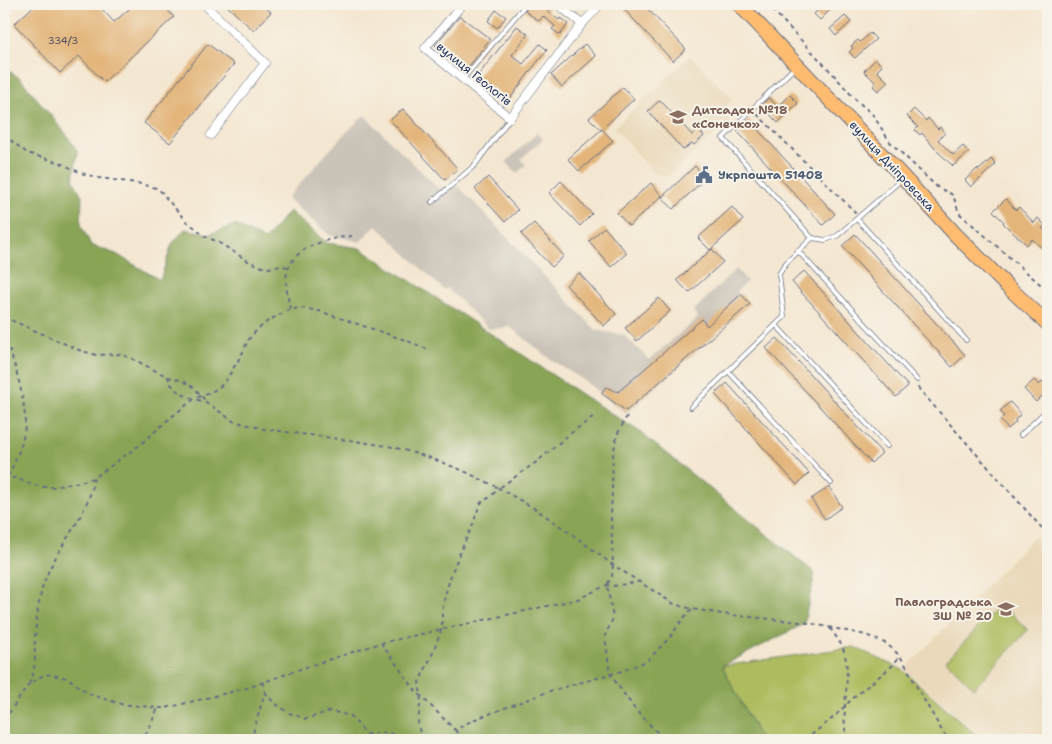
<svg xmlns="http://www.w3.org/2000/svg" width="1052" height="744" viewBox="0 0 1052 744" font-family="'Shantell Sans',sans-serif">
  <style>
    .built { fill: #ead9ba }
    .industrial { fill: #cac3b8 }
    .green { fill: #aebc5e; stroke: #64765e }
    .forest { fill: #8aa455; stroke: #526a5a }
    .building { fill: #e3b57a }
    .lines { fill: none; stroke-linecap: round; stroke-linejoin: round }
    .lane-casing { stroke: #676f86; stroke-width: 5.5 }
    .street-casing { stroke: #676f86; stroke-width: 9 }
    .highway-casing { stroke: #676f86; stroke-width: 16 }
    .path { stroke: #676f86; stroke-width: 2; stroke-dasharray: 4 4; stroke-linecap: butt }
    .lane { stroke: #fff; stroke-width: 4 }
    .street { stroke: #fff; stroke-width: 8 }
    .highway { stroke: #febc70; stroke-width: 14 }
    .labels { text-anchor: middle; stroke-width: 4; stroke-linejoin: round; paint-order: stroke }
    .number-label { font-size: 10px; fill: #4d5065 }
    .street-label { font-size: 12px; fill: #1b2f5e; stroke: #f7f3e8 }
    .education-label { font-size: 12px; font-weight: bold; fill: #785e54; stroke: #f7f3e8; text-anchor: start }
    .service-label { font-size: 12px; font-weight: bold; fill: #4e5e75; stroke: #f7f3e8; text-anchor: start }
  </style>
  <rect width="100%" height="100%" fill="#f7f3e8"/>
  <filter id="ink" filterUnits="userSpaceOnUse"><feTurbulence type="fractalNoise" baseFrequency=".02" numOctaves="2"/><feDisplacementMap in="SourceGraphic" scale="10" xChannelSelector="R" yChannelSelector="G"/><feConvolveMatrix kernelMatrix="1 2 1 2 8 2 1 2 1" color-interpolation-filters="sRGB"/></filter>
  <filter id="wash" filterUnits="userSpaceOnUse"><feTurbulence type="fractalNoise" baseFrequency=".0096" numOctaves="4" result="noise"/><feDisplacementMap in="SourceGraphic" scale="20" xChannelSelector="R" yChannelSelector="G"/><feGaussianBlur stdDeviation="1.12" result="paint"/><feColorMatrix in="noise" values="0 0 0 0 0 0 0 0 0 0 0 0 0 0 0 0 0 1.4 0 .05"/><feComposite in="paint" operator="in"/></filter>
  <g filter="url(#wash)">
    <rect width="100%" height="100%" fill="#f4e7d1"/>
    <g class="built">
      <path d="M690 56 732 99 726 107 732 113 729 122 667 177 655 174 614 128Z"/>
      <path d="M1034 537 1048 549V740H985L905 669Z"/>
    </g>
    <g class="industrial">
      <path d="M364 115 438 188 459 187 596 330 624 335 649 360 698 318 693 311 736 269 747 281 737 291 750 304 626 413 582 379 554 362 510 327 489 329 447 288 444 290 376 225 360 242 329 235 287 198 338 141Z"/>
      <path d="M537 133 543 139 521 159 526 165 517 173 506 162Z"/>
    </g>
    <g class="green">
      <path d="M1001 604 1028 630 974 688 946 661Z"/>
      <path d="M854 647 903 670 982 740H761L722 666Z"/>
    </g>
    <path class="forest" d="M4 68 20 78 66 134 78 152 73 179 82 196 81 225 91 245 116 254 160 280 172 244 185 229 210 234 235 225 265 240 289 211 327 243 360 248 514 349 587 398 637 430 815 573 804 624 722 666 761 740H4Z"/>
    <g id="blocks">
      <g class="building">
        <path d="M36 4H97L114 22 135 4H162L174 17 104 82 79 56 60 73 14 24Z"/>
        <path d="M225 4H261L271 12 254 31Z"/>
        <path d="M530 4H542L549 9 547 11 559 20 560 18 568 24 560 35 552 29 555 26 543 16 539 21 525 11Z"/>
        <path d="M619 4H643L686 49 673 61Z"/>
        <path d="M811 4H825L830 10 820 20 814 14 817 11Z"/>
        <path d="M496 10 506 17 497 28 488 21Z"/>
        <path d="M460 16 490 39 466 70 435 45Z"/>
        <path d="M845 16 851 22 836 36 830 29Z"/>
        <path d="M517 26 528 34 512 55 523 64 540 44 547 50 531 70 507 103 498 97 501 94 488 85 487 86 476 78Z"/>
        <path d="M870 33 876 39 855 58 849 52 853 48 851 46 858 40 860 42Z"/>
        <path d="M208 44 234 64 170 143 144 123Z"/>
        <path d="M585 44 596 56 562 87 551 75Z"/>
        <path d="M876 59 882 66 877 71 888 82 878 91 873 86 876 83 864 71Z"/>
        <path d="M623 87 634 99 601 130 589 118Z"/>
        <path d="M790 95 798 103 778 123 761 105 769 98 778 107Z"/>
        <path d="M660 100 692 135 698 129 704 136 694 145 692 143 683 150 648 111Z"/>
        <path d="M403 109 458 169 445 180 390 120Z"/>
        <path d="M914 109 926 121 928 118 938 129 940 127 945 133 938 140 953 155 963 146 969 152 953 166 936 150 922 133 920 135 915 130 918 127 907 116Z"/>
        <path d="M749 120 835 214 823 225 737 131Z"/>
        <path d="M602 129 613 141 579 171 568 159Z"/>
        <path d="M991 159 996 164 971 187 965 180 977 169 979 170Z"/>
        <path d="M695 166 706 178 673 209 662 197Z"/>
        <path d="M488 177 518 210 505 222 475 189Z"/>
        <path d="M561 181 592 214 580 226 549 193Z"/>
        <path d="M651 183 662 196 629 226 617 213Z"/>
        <path d="M1006 199 1016 210 1019 207 1034 223 1038 218 1045 225 1042 228 1048 234V243L1043 249 1032 239 1027 245 1012 232 1003 223 1004 222 993 211Z"/>
        <path d="M732 207 743 220 710 250 698 238Z"/>
        <path d="M534 223 564 256 552 267 521 234Z"/>
        <path d="M604 227 627 253 611 267 589 241Z"/>
        <path d="M855 234 965 355 952 367 842 246Z"/>
        <path d="M712 249 723 262 689 293 677 280Z"/>
        <path d="M804 271 908 386 896 397 792 282Z"/>
        <path d="M579 273 616 314 604 326 566 285Z"/>
        <path d="M741 294 750 304 626 411 601 393 606 387 618 392 702 319 707 326Z"/>
        <path d="M659 298 670 311 637 341 625 328Z"/>
        <path d="M777 338 882 453 871 463 766 348Z"/>
        <path d="M1034 380 1039 385 1043 381 1048 387V392L1043 397 1042 396 1036 402 1024 389Z"/>
        <path d="M727 383 809 473 797 485 715 394Z"/>
        <path d="M1010 402 1021 414 1015 420 1016 422 1008 429 1000 420 1004 416 1000 411Z"/>
        <path d="M829 487 842 507 825 519 811 499Z"/>
      </g>
    </g>
  </g>
  <g filter="url(#ink)">
    <use href="#blocks" fill-opacity="0" stroke="#676f86" stroke-width="1"/>
    <g class="lines">
      <g class="lane-casing">
        <g id="lane">
          <path d="M795 67 723 138 812 238"/>
          <path d="M463 79 526 4"/>
          <path d="M432 202 474 166 510 118"/>
          <path d="M857 219 966 340"/>
          <path d="M798 251 917 380"/>
          <path d="M776 325 887 446"/>
          <path d="M728 371 831 483"/>
          <path d="M691 407 784 317 779 274 786 263 812 238 825 240 837 236 902 179"/>
          <path d="M1021 435 1048 409"/>
        </g>
      </g>
      <g class="street-casing">
        <g id="street">
          <path d="M204 4 265 63 211 135"/>
          <path d="M463 4 425 48 510 118 582 24 601 4"/>
          <path d="M557 4 582 24"/>
        </g>
      </g>
      <g class="highway-casing">
        <path id="highway" d="M739 4 903 177 955 234 1008 287 1048 324"/>
      </g>
      <g class="path">
        <path d="M767 4 834 75 854 98 873 115 890 142 937 187 953 195 959 213 1048 291"/>
        <path d="M757 114 856 213"/>
        <path d="M4 135 27 153 61 163 81 173 99 178 137 183 156 188 163 193 166 198 187 222 197 229 202 235 218 242 248 261 262 267 268 268 281 266 289 267"/>
        <path d="M290 309C288 297 283 279 289 267 299 244 331 238 353 236"/>
        <path d="M4 317 79 350 96 355 120 354 131 358 168 377 171 384 176 390 184 395 194 399 206 402 233 421 264 429 355 441 393 447 428 457 464 471 499 488 538 461 566 437 594 416"/>
        <path d="M4 334C13 358 26 399 25 425 24 442 16 460 8 476"/>
        <path d="M168 377C187 381 195 386 206 402"/>
        <path d="M918 387 919 389 1048 535"/>
        <path d="M627 416 617 435 613 455 611 520 613 565 612 576 607 585 613 618 605 636 610 674 634 708 657 732 662 740"/>
        <path d="M4 478H16L27 483 43 487H54L84 481 94 478 141 444 169 419 194 399 217 389 225 382 242 354 248 340 257 330 268 321 290 309 302 308 319 311 408 341 427 349"/>
        <path d="M830 628C836 637 843 645 845 655 851 683 840 712 847 740"/>
        <path d="M381 643 415 690 455 730 473 720 550 691 622 671 647 661 671 636 682 620 692 609"/>
        <path d="M29 684C31 679 33 674 34 669 36 659 34 649 35 639 36 622 38 605 42 589 53 549 88 519 94 478"/>
        <path d="M265 692 273 702 289 713 306 719 330 711 351 716 366 734 387 732 407 740"/>
        <path d="M4 720 29 684 45 674 68 678 89 694 121 704 158 708H166L247 688 309 666 381 643 578 599 607 585 614 586 638 582"/>
        <path d="M455 730 463 740"/>
        <path d="M139 740 148 731 158 708"/>
        <path d="M251 740 265 692 263 682"/>
        <path d="M421 740 418 723 421 696 419 682 432 655 442 628V612L445 596 452 572 461 550 473 524 480 504 484 500 489 498 499 488 537 510 573 535 613 565 674 604 692 609 722 614 809 623 866 635 887 644 900 656 905 664 919 691 941 729 948 740"/>
        <path d="M805 740 834 717 853 698 892 666 900 656"/>
      </g>
      <use href="#lane" class="lane"/>
      <use href="#street" class="street"/>
      <use href="#highway" class="highway"/>
    </g>
  </g>
  <defs>
    <g id="school-bare" transform="scale(1.35)"><path d="M0-5L7-2L0 1L-7-2ZM-4 1L0 2.5L4 1V4Q0 6-4 4Z" fill="#8d6e63" stroke="#f7f3e8" stroke-width="2.5" paint-order="stroke"/></g>
    <g id="civic-bare" transform="scale(1.35)"><path d="M-.6-6.5H3V-4.5H.6V-3L4-1V1h2V6H-6V1h2V-1L-.6-3ZM-1.2 2.5V6h2.4V2.5Z" fill="#5c6f8a" stroke="#f7f3e8" stroke-width="2.5" paint-order="stroke"/></g>
  </defs>
  <g fill-rule="evenodd">
    <use href="#school-bare" x="678" y="117"/>
    <use href="#civic-bare" x="704" y="175"/>
    <use href="#school-bare" x="1006" y="609"/>
  </g>
  <g class="labels">
    <g class="number-label">
      <text x="63" y="44">334/3</text>
    </g>
    <g class="street-label">
      <text transform="translate(474 74) rotate(39)" y="4">вулиця Геологів</text>
      <text transform="translate(892 166) rotate(47)" y="4">вулиця Дніпровська</text>
    </g>
    <g class="education-label">
      <text x="692" y="114">Дитсадок №18<tspan x="692" dy="14">«Сонечко»</tspan></text>
      <text x="992" y="606" text-anchor="end">Павлоградська<tspan x="992" dy="14">ЗШ № 20</tspan></text>
    </g>
    <g class="service-label">
      <text x="718" y="179">Укрпошта 51408</text>
    </g>
  </g>
  <rect width="1052" height="744" fill="none" stroke="#f7f3e8" stroke-width="20"/>
</svg>
